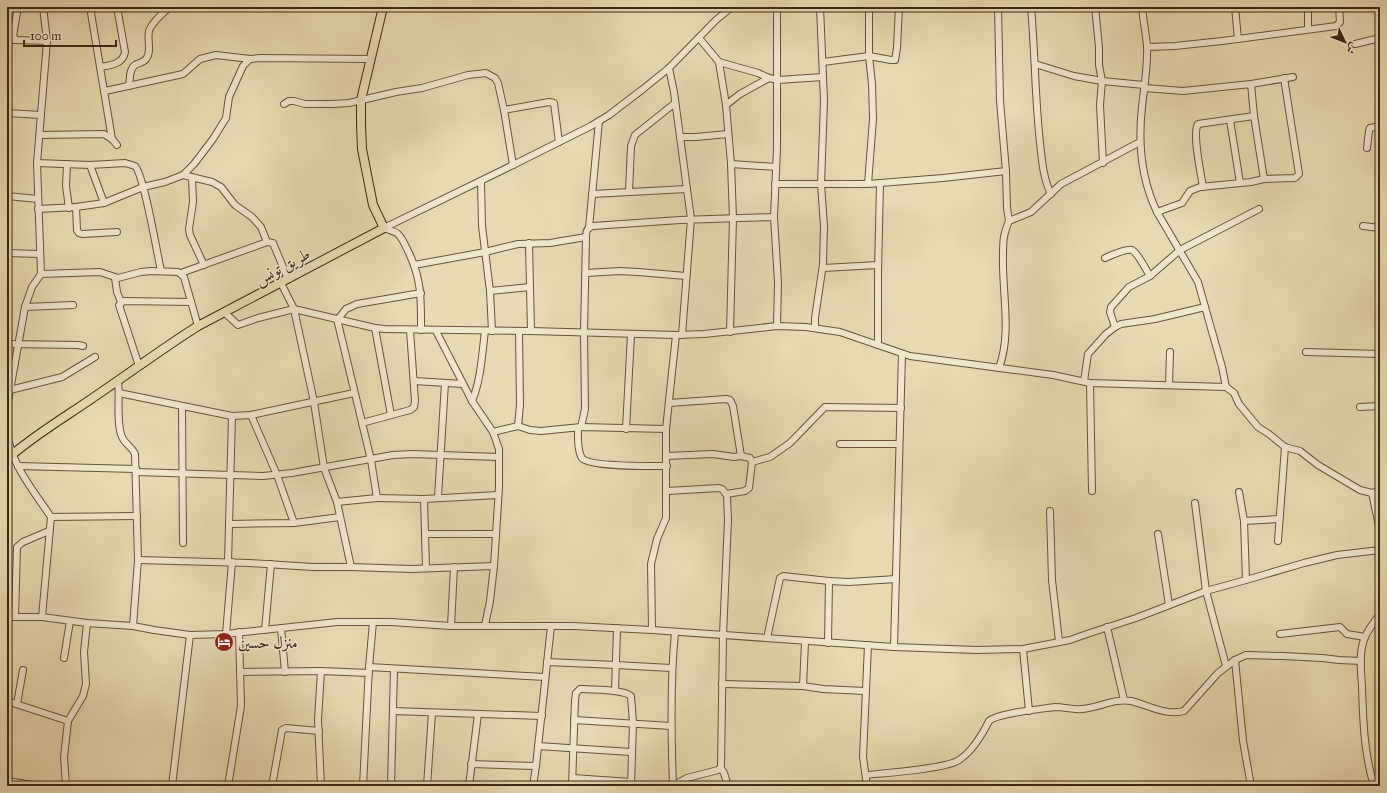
<svg xmlns="http://www.w3.org/2000/svg" width="1387" height="793" viewBox="0 0 1387 793" font-family="'IM FELL Great Primer',Amiri,serif">
  <style>
    .lines { fill: none; stroke-linecap: round; stroke-linejoin: round }
    .minor-casing { stroke: #66543c; stroke-width: 8 }
    .major-casing { stroke: #3b2815; stroke-width: 10 }
    .minor { stroke: #efe7cd; stroke-width: 6 }
    .major { stroke: #e6dab2; stroke-width: 8 }
    .labels { text-anchor: middle; stroke-width: 3; stroke-linejoin: round; paint-order: stroke }
    .street-label { font-size: 16px; fill: #3b2815; stroke: #efe7cd }
    .poi-label { font-size: 16px; fill: #3b2815; stroke: #efe7cd; text-anchor: start }
  </style>
  <rect width="100%" height="100%" fill="#e6dab2"/>
  <filter id="stains"><feTurbulence type="fractalNoise" baseFrequency=".005" numOctaves="4"/><feColorMatrix values="0 0 0 0 .2 0 0 0 0 .09 0 0 0 0 .02 0 0 0 .5 -.17"/></filter>
  <radialGradient id="worn" r=".72"><stop offset=".6" stop-color="#630" stop-opacity="0"/><stop offset="1" stop-color="#630" stop-opacity=".3"/></radialGradient>
  <g class="lines">
    <g class="minor-casing">
      <g id="minor">
        <path d="M18 7 13 36 16 40 47 41"/>
        <path d="M90 7 112 139"/>
        <path d="M998 7 1000 101 1006 171 1007 208 1009 221 1031 212 1061 184 1140 142"/>
        <path d="M1031 7C1035 52 1035 98 1040 143 1042 160 1043 178 1051 194"/>
        <path d="M1095 7 1099 47V65L1102 81 1100 105 1103 163"/>
        <path d="M1142 7C1143 20 1146 33 1147 46 1148 67 1144 87 1142 107 1138 143 1141 179 1157 212L1198 282 1222 367 1226 387 1234 393 1239 404 1258 427 1269 434 1285 447 1300 451 1318 465 1360 490 1372 493 1380 491"/>
        <path d="M1235 7 1238 39"/>
        <path d="M1308 7V29"/>
        <path d="M699 38 719 62 758 73 769 78 778 80 823 77"/>
        <path d="M7 40H16"/>
        <path d="M1355 44 1380 38"/>
        <path d="M1147 47 1175 46 1222 41 1336 26 1340 22 1339 7"/>
        <path d="M719 62 726 105 731 164 733 218 730 332"/>
        <path d="M823 62 869 56 891 60H895L897 48 899 7"/>
        <path d="M1035 64 1074 76 1102 81 1144 85"/>
        <path d="M100 67C111 65 123 64 125 52L117 7"/>
        <path d="M669 68 674 92 691 219 682 335"/>
        <path d="M1251 84 1293 77"/>
        <path d="M129 86C130 80 129 69 135 65 138 63 143 63 146 59 152 52 147 40 149 31 152 22 163 13 170 7"/>
        <path d="M1145 88 1183 91 1251 84 1254 116 1264 179"/>
        <path d="M105 91 183 74 200 59 216 55 250 59"/>
        <path d="M284 104 289 101H294L305 104H333L349 103 396 92 422 88 468 75 486 73 495 78 498 83 504 110 549 102 554 103 559 142"/>
        <path d="M726 105 740 94 769 78"/>
        <path d="M504 110 513 165"/>
        <path d="M7 113 41 115"/>
        <path d="M1230 120 1240 183"/>
        <path d="M40 135 104 134 112 139 117 145"/>
        <path d="M680 137H696L728 134"/>
        <path d="M1367 148 1369 131 1370 128 1380 126"/>
        <path d="M37 163 90 165 125 163 135 166C144 175 157 253 161 271"/>
        <path d="M67 164 66 186 69 208"/>
        <path d="M731 164 776 167"/>
        <path d="M90 165 104 203"/>
        <path d="M183 175 212 182 221 187 235 205 252 217 261 227 267 242"/>
        <path d="M192 178 193 202 189 229 190 235 204 265"/>
        <path d="M481 181 482 226 490 291 492 331"/>
        <path d="M775 184H868L943 178 1006 171"/>
        <path d="M868 184 873 119 872 84 869 56V7"/>
        <path d="M1203 187C1201 174 1192 133 1198 124L1254 116"/>
        <path d="M629 192 631 146 635 135 675 103"/>
        <path d="M592 194 687 189"/>
        <path d="M7 196 38 199"/>
        <path d="M76 207 77 230 79 233 82 234 117 232"/>
        <path d="M38 209 76 207 104 203 143 187 165 182 183 175 194 164 213 139 226 118 229 97 243 66 250 59 260 58 371 59"/>
        <path d="M1157 212 1182 203 1190 191 1200 187 1251 182 1264 179 1295 178 1299 174 1284 78"/>
        <path d="M1363 226 1380 228"/>
        <path d="M384 228 513 165 591 126 609 115 643 89 669 68 716 20 732 7"/>
        <path d="M384 228C388 230 395 231 398 234 403 239 406 247 409 253 422 281 421 300 421 330"/>
        <path d="M589 228 599 121"/>
        <path d="M529 243 530 287"/>
        <path d="M7 253 39 254"/>
        <path d="M1105 258C1110 256 1126 248 1132 250 1138 253 1146 270 1150 276"/>
        <path d="M414 265 485 252 518 244 550 243 586 237"/>
        <path d="M823 268 878 265"/>
        <path d="M181 273 267 242 273 243 288 279"/>
        <path d="M586 273 620 271 638 272 686 276"/>
        <path d="M41 274 100 272 118 278 141 272 151 271 178 272 184 277 198 326"/>
        <path d="M115 278 117 292 121 302"/>
        <path d="M281 283 294 309 375 328 385 329 531 331 676 335 704 334 777 326 806 327 840 332 910 356 1053 375 1090 383 1226 387"/>
        <path d="M490 291 530 287 531 331"/>
        <path d="M25 307 73 305"/>
        <path d="M224 312 238 325 258 318 294 309 314 402 324 468 337 502 351 567"/>
        <path d="M338 319 346 309 357 304 421 293"/>
        <path d="M777 326 778 282 774 217 777 148V7"/>
        <path d="M1115 327 1110 312 1111 307 1129 287 1150 276 1180 250 1259 209"/>
        <path d="M375 328 391 415"/>
        <path d="M815 328V318L823 264 824 226 821 184 824 101 820 7"/>
        <path d="M436 331 472 401 493 432 499 449V487L494 566 490 601 485 625"/>
        <path d="M7 344 78 345 83 346"/>
        <path d="M878 345V273L880 183"/>
        <path d="M1306 352 1380 354"/>
        <path d="M139 366 119 305 124 301 191 302"/>
        <path d="M999 368C1012 333 1002 293 1003 257 1003 242 1003 235 1009 221"/>
        <path d="M118 381C120 397 116 423 122 437 125 444 132 447 135 454L138 560 133 626"/>
        <path d="M414 381 463 384"/>
        <path d="M1084 381 1088 354 1106 334 1115 327 1121 324 1155 319 1205 307"/>
        <path d="M1090 383 1092 491"/>
        <path d="M1169 385 1170 352"/>
        <path d="M10 390 62 377 95 357"/>
        <path d="M119 393 232 416 251 415 354 393"/>
        <path d="M472 401C481 380 482 354 485 331"/>
        <path d="M669 403 726 399 730 400 733 406 741 456"/>
        <path d="M182 406 183 543"/>
        <path d="M7 407 25 307 32 287 41 274 37 163 47 41 43 7"/>
        <path d="M1360 407 1380 406"/>
        <path d="M251 415 277 475 294 523"/>
        <path d="M362 423 410 410 414 407 415 401 410 330"/>
        <path d="M518 426 520 405 519 331"/>
        <path d="M581 427 585 409 584 332 586 237C586 231 587 227 593 226L680 220 774 217"/>
        <path d="M578 428C578 436 577 451 582 458 588 467 653 466 667 466"/>
        <path d="M626 429 631 334"/>
        <path d="M493 432 518 426 530 430 541 431 581 427 666 429"/>
        <path d="M7 433C12 466 33 490 51 517L42 617"/>
        <path d="M840 444H899"/>
        <path d="M666 456 713 454 734 457 741 456 750 458 752 462 749 488 745 491 726 494"/>
        <path d="M752 462 770 457 790 443 825 407 901 408"/>
        <path d="M18 466 136 469"/>
        <path d="M136 472 263 476 292 473 393 455 412 454 499 457"/>
        <path d="M667 491 719 488 722 489 727 495 728 520 723 635 721 767 718 770 687 778 672 786"/>
        <path d="M1239 492 1244 521 1246 580"/>
        <path d="M1372 493 1380 531"/>
        <path d="M438 497 445 383"/>
        <path d="M377 498 424 499 498 495"/>
        <path d="M424 499 426 568"/>
        <path d="M337 502 377 498 371 460 337 319"/>
        <path d="M1195 503 1206 591 1226 666"/>
        <path d="M1050 511 1052 580 1059 641"/>
        <path d="M51 517 137 516"/>
        <path d="M1244 521 1279 519"/>
        <path d="M229 524 294 523 340 517"/>
        <path d="M425 534H496"/>
        <path d="M1158 534 1169 605"/>
        <path d="M1278 541 1285 447"/>
        <path d="M138 560 249 563 313 567H351L411 569 494 566"/>
        <path d="M228 562 232 416"/>
        <path d="M7 617H42L87 623 133 626 154 630 190 635 226 634 337 622H391L451 626H573L652 630 894 647 977 650 1023 649 1070 640 1087 634 1136 618 1206 591 1246 580 1304 563 1337 555 1380 550"/>
        <path d="M15 617 17 547 23 542 49 531"/>
        <path d="M451 626 454 567"/>
        <path d="M1107 627 1124 700"/>
        <path d="M281 628 285 672"/>
        <path d="M265 630 271 564"/>
        <path d="M652 630 651 564 657 539 666 518V429L676 335"/>
        <path d="M226 634 232 562"/>
        <path d="M1280 634 1340 627 1347 634 1365 637"/>
        <path d="M767 638 780 578 783 576 829 581 849 582 896 579"/>
        <path d="M828 643 829 581"/>
        <path d="M894 647 902 354"/>
        <path d="M1023 649 1029 711"/>
        <path d="M64 658 70 621"/>
        <path d="M1235 660 1243 741 1250 780 1249 786"/>
        <path d="M547 662 616 665 671 668"/>
        <path d="M369 667 545 677"/>
        <path d="M321 671 318 720 321 786"/>
        <path d="M240 672 321 671 369 673"/>
        <path d="M722 684 803 686 823 689 865 691"/>
        <path d="M803 686 805 642"/>
        <path d="M615 691 617 628"/>
        <path d="M7 701 68 721 64 757 66 786"/>
        <path d="M17 704 23 670"/>
        <path d="M393 711 542 716"/>
        <path d="M574 720 671 726"/>
        <path d="M68 721 83 696 86 684 84 652 87 623"/>
        <path d="M538 746 631 752"/>
        <path d="M471 764 536 766"/>
        <path d="M721 768 724 773 728 786"/>
        <path d="M866 775C885 773 946 769 959 760 973 751 982 735 989 721 998 713 1041 709 1055 707 1064 707 1073 710 1082 709 1099 708 1114 698 1131 701 1148 705 1166 716 1184 711L1218 673 1235 660 1246 655 1283 656 1322 658 1339 660 1361 661"/>
        <path d="M573 778 631 782"/>
        <path d="M7 781 40 786"/>
        <path d="M673 785C671 734 670 683 675 632"/>
        <path d="M172 786 190 635"/>
        <path d="M228 786 241 706 239 632"/>
        <path d="M272 786 282 730 286 728 319 731"/>
        <path d="M363 786 369 667 373 622"/>
        <path d="M391 786 394 670"/>
        <path d="M427 786 432 713"/>
        <path d="M469 786 478 714"/>
        <path d="M533 786 536 766 551 626"/>
        <path d="M572 786 575 700 576 693 580 689H583C595 690 622 689 631 696L633 723 631 786"/>
        <path d="M867 786 863 757 868 645"/>
        <path d="M1374 786C1364 754 1363 719 1362 686 1361 672 1359 656 1363 643 1365 632 1374 623 1380 614"/>
      </g>
    </g>
    <g class="major-casing">
      <path id="major" d="M7 459C34 435 67 416 97 395 131 372 163 348 198 326L384 228 373 205 362 149 361 125V100L383 7"/>
    </g>
    <use href="#minor" class="minor"/>
    <use href="#major" class="major"/>
  </g>
  <defs>
    <g id="hotel-disc" transform="scale(1)"><circle r="9.5" fill="#8f2418" stroke="#efe7cd"/><path d="M-6-4.5h1.5V1H6V5H4.5V3h-9V5H-6ZM-4 0a1.8 1.8 0 1 1 3.6 0ZM.5 0V-2.5h3Q6-2.5 6 0Z" fill="#fff"/></g>
  </defs>
  <g fill-rule="evenodd">
    <use href="#hotel-disc" x="224" y="642"/>
  </g>
  <g class="labels">
    <g class="street-label">
      <text transform="translate(282 266) rotate(-28)" y="6">طريق تونس</text>
    </g>
    <g class="poi-label">
      <text x="238" y="648">منزل حسين</text>
    </g>
  </g>
  <rect width="1387" height="793" fill="none" stroke="#e6dab2" stroke-width="24"/>
  <rect x="8" y="8" width="1371" height="777" fill="none" stroke="#3b2815" stroke-width="2"/>
  <rect x="12" y="12" width="1363" height="769" fill="none" stroke="#3b2815"/>
  <g transform="translate(1345 42) rotate(133)" stroke="#efe7cd" stroke-width="3" paint-order="stroke">
  <path d="M0-3L7 15L0 10L-7 15Z" fill="#3b2815"/>
  <text y="-6" font-size="11" font-weight="bold" text-anchor="middle" fill="#3b2815">ش</text>
  </g>
  <path d="M24 40v6h92v-6" fill="none" stroke="#3b2815" stroke-width="2"/>
  <text x="30" y="40" font-size="12" fill="#3b2815" stroke="#efe7cd" stroke-width="3" paint-order="stroke">100 m</text>
  <rect width="100%" height="100%" filter="url(#stains)"/>
  <rect width="100%" height="100%" fill="url(#worn)"/>
</svg>
